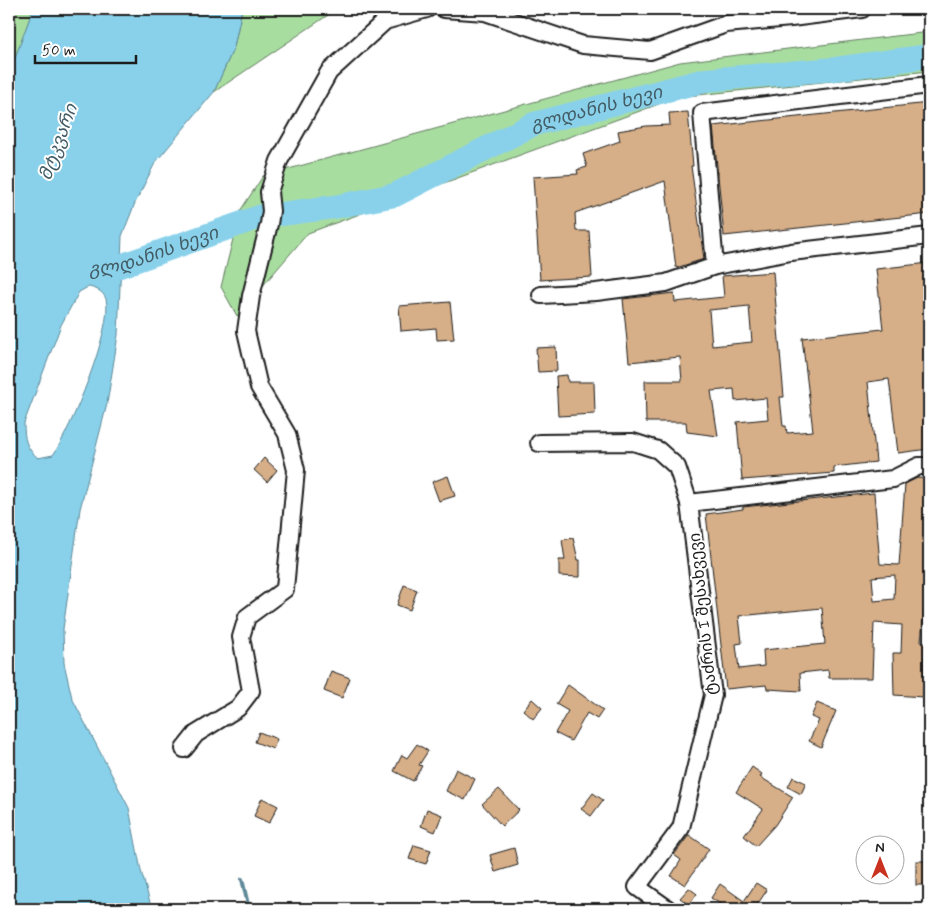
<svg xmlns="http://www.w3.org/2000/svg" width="938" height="918" viewBox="0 0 938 918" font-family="Mynerve,'Noto Sans Georgian',sans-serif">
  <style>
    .green { fill: #a8dda0; stroke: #627c5e }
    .water { fill: #89d1ea; stroke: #5d8998; fill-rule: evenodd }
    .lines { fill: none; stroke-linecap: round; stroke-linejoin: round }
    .stream { stroke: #5d8998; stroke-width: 4 }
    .river { stroke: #89d1ea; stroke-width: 24 }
    .building { fill: #d6ae87; stroke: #1c1c1c; fill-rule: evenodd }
    .street-casing { stroke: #1c1c1c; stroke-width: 20 }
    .street { stroke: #fff; stroke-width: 16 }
    .labels { text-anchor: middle; stroke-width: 4; stroke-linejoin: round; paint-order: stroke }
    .street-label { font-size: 16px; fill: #1c1c1c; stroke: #fff }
    .water-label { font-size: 18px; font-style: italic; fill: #425b64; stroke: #fff }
  </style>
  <rect width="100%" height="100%" fill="#fff"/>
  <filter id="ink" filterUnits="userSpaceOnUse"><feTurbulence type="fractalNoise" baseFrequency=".02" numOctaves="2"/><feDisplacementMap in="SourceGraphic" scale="10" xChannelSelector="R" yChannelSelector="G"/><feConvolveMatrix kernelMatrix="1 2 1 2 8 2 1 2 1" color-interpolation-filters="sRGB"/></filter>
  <g filter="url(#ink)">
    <g class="green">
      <path d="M9 9H33L15 59 9 70Z"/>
      <path d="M242 9H337L214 92 234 47Z"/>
      <path d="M929 32V71L678 97 308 233 237 316 221 287 240 211 263 176 680 62Z"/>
    </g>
    <path class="water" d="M33 9H242L234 47 214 92 155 163 135 203 122 236 118 335 107 404 80 509 63 629 64 663 72 698 129 808 141 871 152 909H9V70L15 58ZM88 287C95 288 103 291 106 299 114 325 70 432 53 455L38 458C26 448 24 439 24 423L61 325 79 292Z"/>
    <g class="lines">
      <path class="stream" d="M242 879 249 909"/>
      <g class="river">
        <path id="s1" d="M281 214 334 207 395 195 534 124 706 80 835 69 929 56"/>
        <path id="s2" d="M88 269 120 266 262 216"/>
      </g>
    </g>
    <g class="building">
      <path d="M929 103V214L724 236 713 126Z"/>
      <path d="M688 112 693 166H691L704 259 676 268 665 181 575 213 576 231H589L592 277 540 280 533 177 578 174 577 170 587 167 583 154 620 141 618 131 646 126 670 125 669 113Z"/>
      <path d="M929 263V449L898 453 889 379 868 382 876 462 834 467V473L742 480 737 422 768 419 766 398 735 401 734 389 711 391 718 436 687 432 686 422H646L645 381H682L680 357 629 362 623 299 674 293 675 302 724 297 722 276 773 272 784 397H780L783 426H786L787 433 813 431 802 338 883 329 876 269ZM749 306 752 342 712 346 709 310Z"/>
      <path d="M450 302 454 339 437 340 436 328 401 331 399 306Z"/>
      <path d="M556 347 557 371 538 372 536 348Z"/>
      <path d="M567 375 568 382H594L595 414 558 416 556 376Z"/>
      <path d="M264 458 277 470 267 482 254 470Z"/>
      <path d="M448 476 455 496 439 501 432 482Z"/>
      <path d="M917 478 929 479V559L921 642H925L923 697 894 695 893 653H901L902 625 874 623 872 678H829L828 670 800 673 801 691 767 689 766 685 726 689 706 514 743 509V507L874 493 880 564 899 565 905 484ZM895 575 894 599 874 601 872 577ZM822 608 825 644 763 650 764 666 739 669 736 644 742 643 739 616Z"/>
      <path d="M573 538 578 560H580V577L559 576V560H565L562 540Z"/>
      <path d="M404 585 417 590 410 610 397 605Z"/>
      <path d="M331 671 350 678 342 698 324 691Z"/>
      <path d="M568 685 603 710 597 719 587 713 571 741 555 733 568 711 556 704Z"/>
      <path d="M532 699 542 708 533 719 523 710Z"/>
      <path d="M817 703 836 711 821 747 809 741 819 720 811 717Z"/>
      <path d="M259 732 277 739 273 749 255 742Z"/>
      <path d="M417 744 428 751 419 765 422 766 413 781 394 771 402 755 407 758Z"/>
      <path d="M752 767 762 774 760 777 793 797 775 825 756 846 744 836 763 809 736 792Z"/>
      <path d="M456 769 475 779 465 800 446 791Z"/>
      <path d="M793 777 806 783 801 794 788 787Z"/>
      <path d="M499 789 519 810 502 826 482 804Z"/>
      <path d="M593 793 603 800 591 816 581 809Z"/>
      <path d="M262 798 278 806 269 823 254 816Z"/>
      <path d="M427 809 442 815 435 832 421 826Z"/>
      <path d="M689 835 709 849 685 885 671 876 681 860 674 855Z"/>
      <path d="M414 845 431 850 426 864 409 859Z"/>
      <path d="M514 848 518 865 495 872 490 855Z"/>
      <rect x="916" y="861" width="13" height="24"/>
      <path d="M756 883 767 890 755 908 756 909H728L711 898 720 884 744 901Z"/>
      <path d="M689 888 697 894 689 905 680 898Z"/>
    </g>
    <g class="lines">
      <g class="street-casing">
        <g id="street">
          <path d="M444 9 485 12 583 45 650 51 726 24 791 18 862 9"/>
          <path d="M715 266 702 113 929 85"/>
          <path d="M541 295 596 292 666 283 715 266 791 252 929 236"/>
          <path d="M539 443 633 442 658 450 677 467 689 503 713 695 681 828 637 887 668 909"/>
          <path d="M689 503 893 479 919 466H929"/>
          <path d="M184 749 196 734 238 708 251 691 241 637 247 617 285 589 296 470 287 434 259 387 246 331 251 296 269 224 271 211 269 192 279 161 329 72 385 21 427 9"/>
        </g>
      </g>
      <use href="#street" class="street"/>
    </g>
  </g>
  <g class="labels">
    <g class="street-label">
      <text transform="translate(702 614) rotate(-96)" y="6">ტაძრის I შესახვევი</text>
    </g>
    <g class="water-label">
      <text dy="6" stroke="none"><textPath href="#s1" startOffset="336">გლდანის ხევი</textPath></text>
      <text transform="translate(58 142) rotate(-70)" y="6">მტკვარი</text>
      <text dy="6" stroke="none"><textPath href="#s2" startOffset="68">გლდანის ხევი</textPath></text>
    </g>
  </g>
  <rect width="938" height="918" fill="none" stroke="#fff" stroke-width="30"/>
  <rect x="15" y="15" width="908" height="888" fill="none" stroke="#1c1c1c" stroke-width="2" filter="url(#ink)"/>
  <g transform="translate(880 860)"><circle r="24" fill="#ffffff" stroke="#a4a4a4"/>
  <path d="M0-4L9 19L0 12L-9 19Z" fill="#c8321e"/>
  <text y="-8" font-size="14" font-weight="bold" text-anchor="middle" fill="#1c1c1c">N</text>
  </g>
  <path d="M35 55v8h101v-8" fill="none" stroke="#1c1c1c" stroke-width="2.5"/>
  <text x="42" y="55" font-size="15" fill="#1c1c1c" stroke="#ffffff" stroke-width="4" paint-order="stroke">50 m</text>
</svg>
